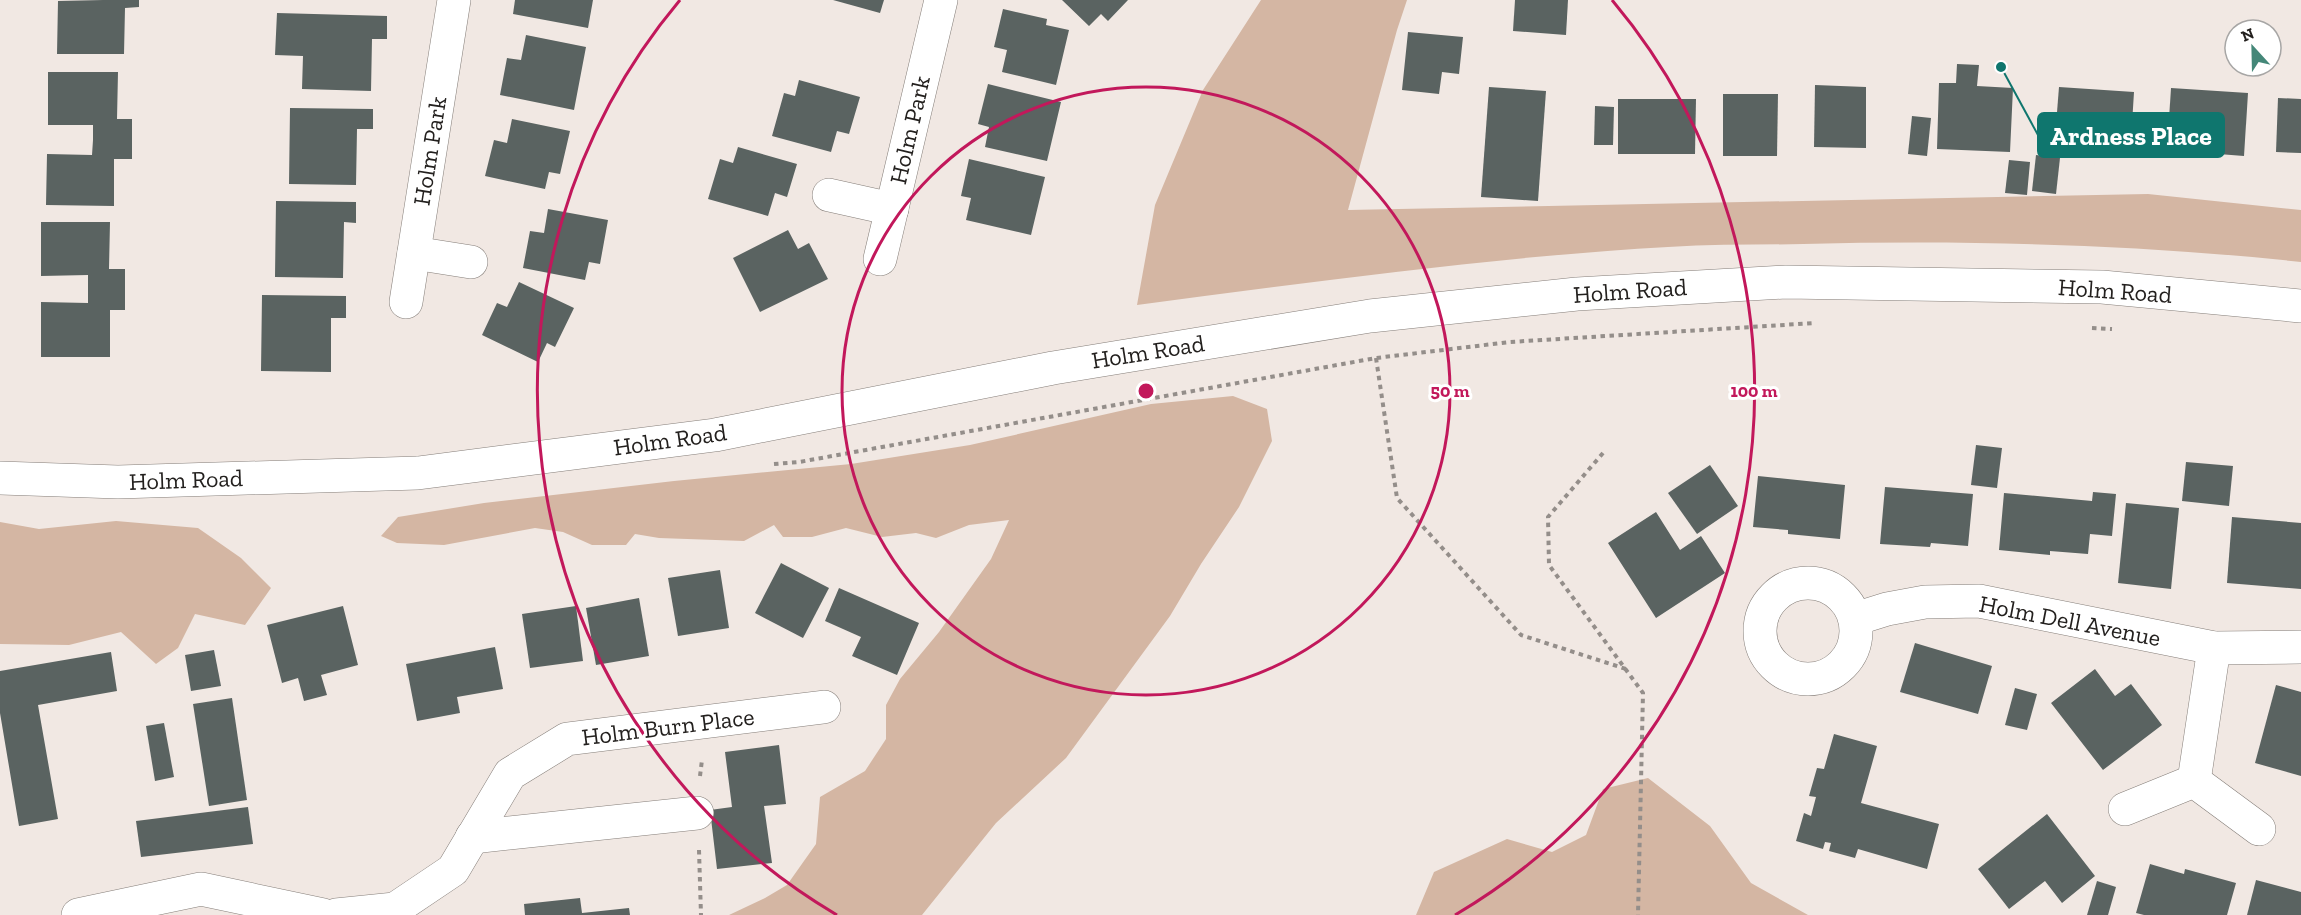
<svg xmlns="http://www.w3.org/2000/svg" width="2301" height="915" viewBox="0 0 2301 915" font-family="'Zilla Slab',serif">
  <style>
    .green { fill: #d4b6a3 }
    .building { fill: #5a6361 }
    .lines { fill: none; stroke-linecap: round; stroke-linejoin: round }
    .street-casing { stroke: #857e79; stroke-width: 34 }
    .primary-casing { stroke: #857e79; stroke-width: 34 }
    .path { stroke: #948e8a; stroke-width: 4; stroke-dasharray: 4.5 4.5; stroke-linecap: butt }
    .street { stroke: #fff; stroke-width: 33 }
    .primary { stroke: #fff; stroke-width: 33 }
    .ring { fill: none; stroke: #c2185b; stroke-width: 3 }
    .labels { text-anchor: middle; stroke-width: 6; stroke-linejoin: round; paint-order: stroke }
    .street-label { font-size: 24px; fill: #23201e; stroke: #fff }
    .centre { fill: #c2185b; stroke: #fff; stroke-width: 3 }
    .ring-label { font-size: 18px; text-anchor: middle; font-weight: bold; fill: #c2185b; stroke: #fff; stroke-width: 6; stroke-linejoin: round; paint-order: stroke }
    .leader { fill: none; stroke: #0f766e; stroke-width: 2 }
    .callout-dot { fill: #0f766e; stroke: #fff; stroke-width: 2 }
    .callout { fill: #0f766e; stroke: #0f766e; stroke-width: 2 }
    .callout-label { font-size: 26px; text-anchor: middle; font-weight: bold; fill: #fff }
  </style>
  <rect width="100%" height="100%" fill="#f1e8e3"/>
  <g class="green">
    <path d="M1261 0H1407L1397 30 1348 210 2148 194 2301 210V262C2136 244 1969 240 1803 244 1758 245 1713 244 1668 247 1491 257 1314 282 1137 305L1155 205 1203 90Z"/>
    <path d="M1233 396 1267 409 1272 441 1239 507 1201 564 1170 616 1066 758 996 823 922 915H729L765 898 787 885 816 844 820 797 865 771 886 739V705L900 679 939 632 991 559 1009 520 969 525 936 538 916 533 882 537 846 528 812 537H783L774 525 744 541 659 538 635 534 626 545H592L563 532 535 528 444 545 397 543 381 536 398 517 484 503 674 481 851 464 970 445 1151 404Z"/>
    <path d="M116 521 198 528 241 558 271 588 245 625 195 614 178 648 156 664 121 632 69 645 0 644V522L39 529Z"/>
    <path d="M1648 778 1710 826 1751 883 1808 915H1416L1434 872 1507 839 1552 852 1586 835 1603 789Z"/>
  </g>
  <g class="building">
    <path d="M103 0H139V7L125 8 124 54H57L58 1Z"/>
    <path d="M515 0H593L588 28 513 14Z"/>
    <path d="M833 0H884L880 13Z"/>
    <path d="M1062 0H1128L1108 21 1101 14 1089 26Z"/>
    <path d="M1515 0H1568L1566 35 1513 31Z"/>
    <path d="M1003 9 1047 19 1046 25 1069 30 1056 85 1002 72 1007 50 994 47Z"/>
    <path d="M277 13 387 16V39H372L371 91 302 89 303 56 275 55Z"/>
    <path d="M1408 32 1463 37 1459 74 1442 72 1439 94 1402 90Z"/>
    <path d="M526 35 586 47 574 110 500 95 507 58 521 60Z"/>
    <path d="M1957 64 1979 65 1977 86 2013 88 2010 152 1937 149 1939 83H1956Z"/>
    <path d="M48 72H118L117 119H132V159H114V206L46 205 47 154 92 155 93 140V125H48Z"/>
    <path d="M799 80 860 97 849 134 837 131 831 152 772 136 784 93 795 96Z"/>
    <path d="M988 84 1061 102 1047 161 985 147 989 127 978 124Z"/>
    <path d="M1815 85 1866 87V148L1814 147Z"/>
    <path d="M1489 87 1546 91 1538 201 1481 197Z"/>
    <path d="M2059 87 2134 92 2130 156 2054 150Z"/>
    <path d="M2171 88 2248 93 2244 156 2167 150Z"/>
    <path d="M1723 94H1778L1777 156H1723Z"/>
    <path d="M2278 98 2301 99V153L2276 152Z"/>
    <path d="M1618 99H1696L1695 154H1618Z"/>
    <path d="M1595 106 1614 107 1613 145H1594Z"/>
    <path d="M290 108 373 109V129H357L356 185 289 184Z"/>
    <path d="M1912 116 1931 118 1927 156 1908 154Z"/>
    <path d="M512 119 570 131 560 174 549 172 545 189 485 176 494 140 507 143Z"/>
    <path d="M738 147 797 164 787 197 775 193 768 216 708 199 720 159 733 163Z"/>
    <path d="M2036 155 2060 158 2056 194 2032 191Z"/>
    <path d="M969 159 1045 177 1031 235 966 220 971 198 961 196Z"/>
    <path d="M2009 160 2030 162 2027 195 2005 193Z"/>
    <path d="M276 201 356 202V223L344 222 343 278 275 277Z"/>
    <path d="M548 209 608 220 600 264 589 262 585 280 523 268 530 231 544 233Z"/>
    <path d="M41 222H110L109 269H125V310H110V357H41V302L88 303V275L41 276Z"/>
    <path d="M788 230 798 249 809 243 828 279 760 312 733 258Z"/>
    <path d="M519 282 574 308 555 347 547 343 538 362 482 335 497 303 507 307Z"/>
    <path d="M262 295 346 296V318H331V372L261 371Z"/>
    <path d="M1976 445 2002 448 1997 488 1971 485Z"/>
    <path d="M2186 462 2233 466 2229 506 2182 501Z"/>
    <path d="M1710 465 1738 506 1697 534 1668 493Z"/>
    <path d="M1758 476 1845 485 1840 539 1788 534V530L1753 527Z"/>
    <path d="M1885 487 1973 494 1968 546 1931 543 1930 547 1880 544Z"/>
    <path d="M2093 492 2116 494 2112 536 2090 534 2088 554 2050 551V555L1999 550 2004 493 2092 501Z"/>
    <path d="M2126 503 2179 508 2171 589 2118 583Z"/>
    <path d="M1656 512 1680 550 1701 536 1725 573 1656 618 1608 543Z"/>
    <path d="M2232 517 2301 523V589L2227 583Z"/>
    <path d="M781 563 829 588 803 638 755 613Z"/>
    <path d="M720 570 729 628 678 636 668 578Z"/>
    <path d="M839 588 919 623 897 675 852 656 861 637 825 621Z"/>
    <path d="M639 598 649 656 596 665 586 608Z"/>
    <path d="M343 606 358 665 321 675 327 695 304 701 298 678 282 683 267 625Z"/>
    <path d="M576 606 583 661 530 668 522 614Z"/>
    <path d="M1915 643 1992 666 1978 714 1900 692Z"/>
    <path d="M495 647 503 689 457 697 460 713 417 721 406 664Z"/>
    <path d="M214 650 221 686 191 691 185 655Z"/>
    <path d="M111 652 117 691 38 705 58 819 19 826 0 713V671Z"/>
    <path d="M2095 669 2115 696 2131 684 2162 725 2103 770 2051 703Z"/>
    <path d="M2276 685 2301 692V776L2255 763Z"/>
    <path d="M2015 688 2037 694 2027 730 2005 725Z"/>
    <path d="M232 698 247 800 209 806 193 704Z"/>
    <path d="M164 723 174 777 155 781 146 726Z"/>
    <path d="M1834 734 1877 746 1861 803 1939 824 1927 869 1858 849 1855 858 1829 851 1831 843 1825 842 1823 849 1796 841 1804 813 1811 816 1816 797 1809 796 1817 768 1824 769Z"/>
    <path d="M779 745 786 804 764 806 772 863 717 869 710 810 732 807 725 752Z"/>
    <path d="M248 807 253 844 141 857 136 821Z"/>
    <path d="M2047 814 2095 876 2062 903 2045 881 2009 909 1978 869Z"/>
    <path d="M2150 864 2184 874 2185 869 2236 883 2227 915H2144L2136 913Z"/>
    <path d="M2256 880 2301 892V915H2247Z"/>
    <path d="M2097 881 2116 887 2108 915H2087Z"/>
    <path d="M580 898 582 913 629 908 630 915H525L524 904Z"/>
  </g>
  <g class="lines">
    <g class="street-casing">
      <g id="street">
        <path d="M829 195 892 209"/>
        <path d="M414 253 471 262"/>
        <path d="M880 259 941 0"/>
        <path d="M406 302 454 0"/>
        <circle cx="1808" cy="631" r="48"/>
        <path d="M1855 619 1887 609 1925 602 1979 601 2214 648 2301 647"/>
        <path d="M2194 781 2214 648"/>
        <path d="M2125 809 2194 781 2259 829"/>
        <path d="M472 837 697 813"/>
        <path d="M78 915 201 889 323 915"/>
        <path d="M336 915 395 909 453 870 510 774 567 739 824 707"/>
      </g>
    </g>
    <g class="primary-casing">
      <path id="primary" d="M0 478 118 482 418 473 715 435 1053 368 1370 316 1577 294 1786 282 2102 287 2301 306"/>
    </g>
    <g class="path">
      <path d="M2092 328 2112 329"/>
      <path d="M1376 358 1397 498 1521 635 1626 669"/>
      <path d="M1603 453 1548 517 1549 565 1643 693 1638 915"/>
      <path d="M774 464 799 462 1376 358 1510 342 1815 323"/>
      <path d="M700 776 702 760"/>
      <path d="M699 850 701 915"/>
    </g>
    <use href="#street" class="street"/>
    <use href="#primary" class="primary"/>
  </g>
  <g class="ring">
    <circle cx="1146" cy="391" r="304"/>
    <path d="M837 915A608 608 0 0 1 680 0M1612 0A608 608 0 0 1 1455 915"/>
  </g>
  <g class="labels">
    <g class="street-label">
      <text transform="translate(910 130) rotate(-77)" y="8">Holm Park</text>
      <text transform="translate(430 151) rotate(-81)" y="8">Holm Park</text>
      <text transform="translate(1630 291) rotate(-4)" y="8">Holm Road</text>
      <text transform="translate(2115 291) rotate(4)" y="8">Holm Road</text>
      <text transform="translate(1148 352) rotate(-9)" y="8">Holm Road</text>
      <text transform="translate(670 440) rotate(-8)" y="8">Holm Road</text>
      <text transform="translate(186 480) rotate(-2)" y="8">Holm Road</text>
      <text transform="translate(2070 621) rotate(11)" y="8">Holm Dell Avenue</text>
      <text transform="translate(668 727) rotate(-7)" y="8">Holm Burn Place</text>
    </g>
  </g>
  <circle cx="1146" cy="391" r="9" class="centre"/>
  <g class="ring-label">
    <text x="1450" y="397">50 m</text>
    <text x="1754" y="397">100 m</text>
  </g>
  <path class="leader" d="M2001 67L2038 135"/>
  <circle class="callout-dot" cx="2001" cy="67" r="6"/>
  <rect class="callout" x="2038" y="113" width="186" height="44" rx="6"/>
  <g class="callout-label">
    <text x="2131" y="145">Ardness Place</text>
  </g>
  <g transform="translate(2253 48) rotate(338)"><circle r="28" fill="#ffffff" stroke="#a7a6a5" stroke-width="1.5"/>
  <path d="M0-4.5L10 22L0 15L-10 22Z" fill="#448778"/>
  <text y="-9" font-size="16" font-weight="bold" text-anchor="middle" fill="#23201e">N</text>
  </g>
</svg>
